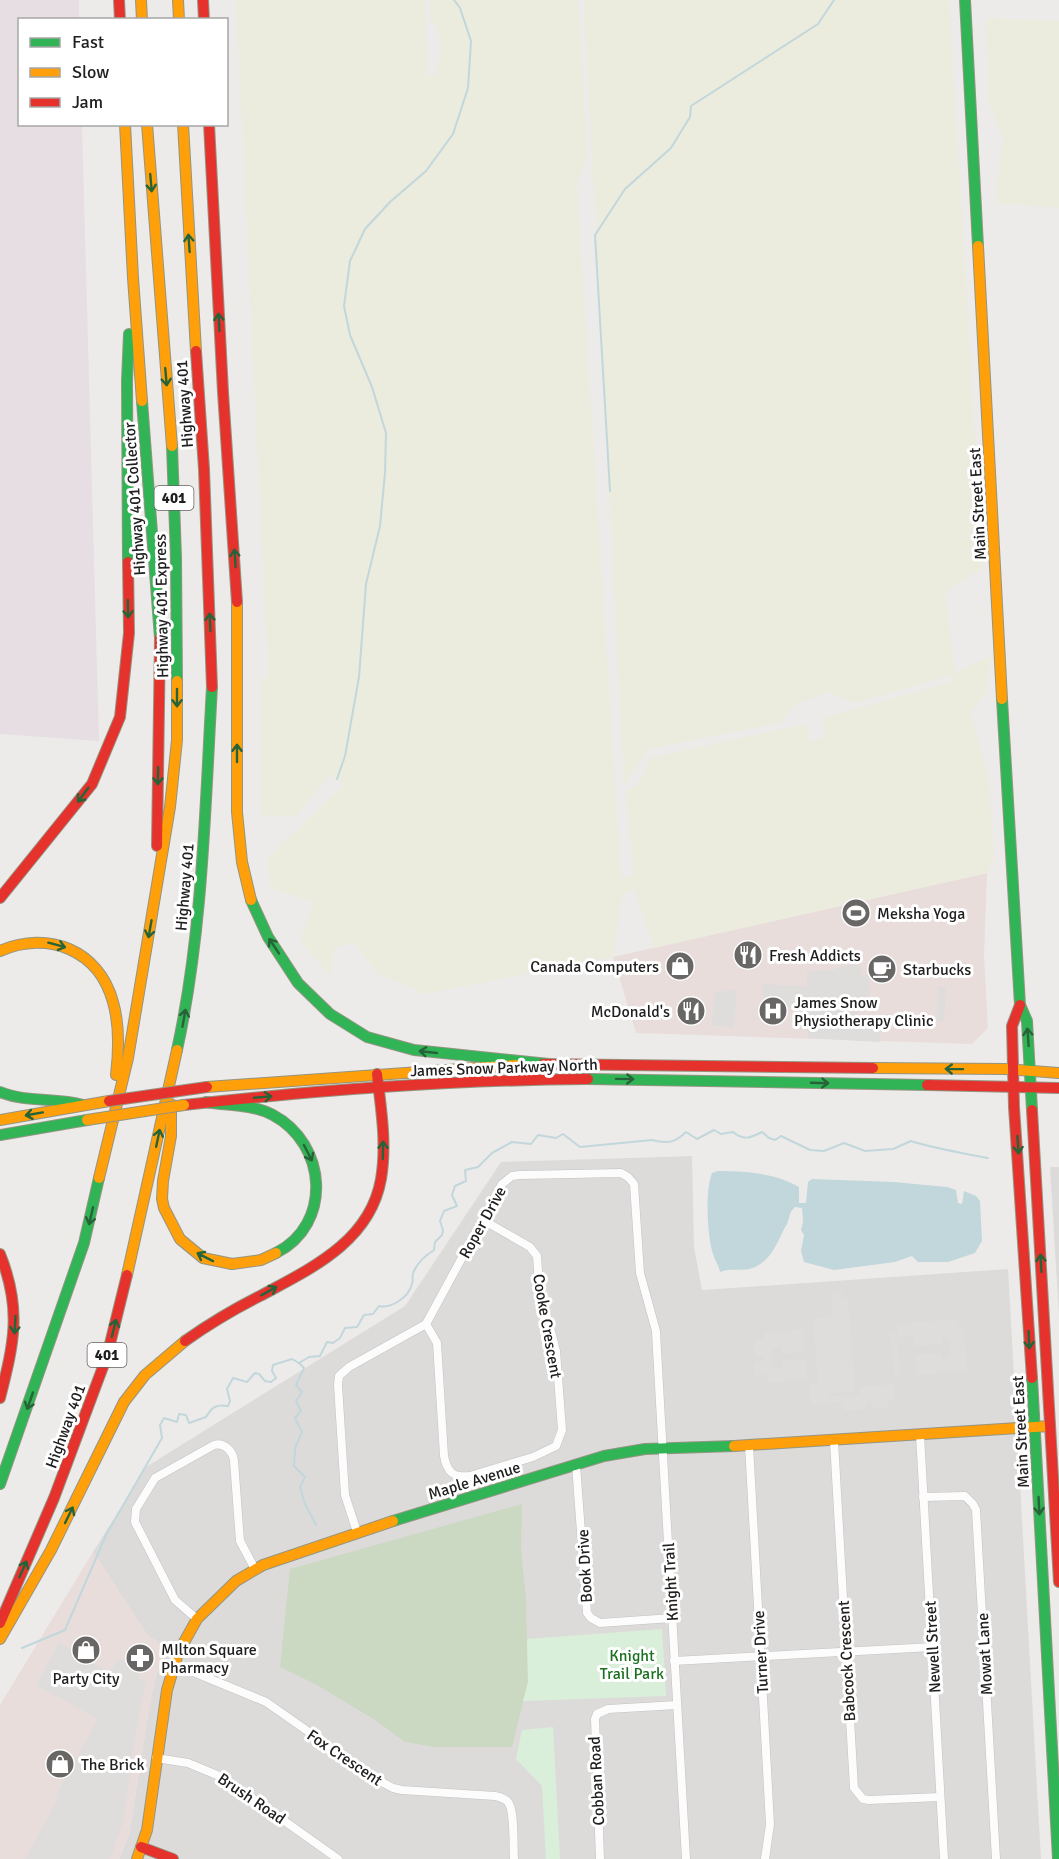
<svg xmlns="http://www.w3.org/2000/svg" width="1059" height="1859" viewBox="0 0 1059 1859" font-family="Signika,sans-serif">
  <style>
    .residential { fill: #dddbda }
    .commercial { fill: #e9dddc }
    .industrial { fill: #e6dee3 }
    .farmland { fill: #ebebde }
    .forest { fill: #cbd8c2 }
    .park { fill: #daefd9 }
    .parking { fill: #dedddc }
    .water { fill: #c1d7dc }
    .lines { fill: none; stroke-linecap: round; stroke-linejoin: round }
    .stream { stroke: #c1d7dc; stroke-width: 2 }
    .street-casing { stroke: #c3c2c1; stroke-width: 9 }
    .fast-casing { stroke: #949583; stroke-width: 12 }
    .slow-casing { stroke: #949583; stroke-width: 12 }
    .jam-casing { stroke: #949583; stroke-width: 12 }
    .street { stroke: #fcfcfc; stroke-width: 8 }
    .fast { stroke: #30b455; stroke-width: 10 }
    .slow { stroke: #ff9f0a; stroke-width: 10 }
    .jam { stroke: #e5322d; stroke-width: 10 }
    .slow-bridge-casing { stroke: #949583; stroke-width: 12; stroke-linecap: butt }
    .jam-bridge-casing { stroke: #949583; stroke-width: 12; stroke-linecap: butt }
    .slow-bridge { stroke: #ff9f0a; stroke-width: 10 }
    .jam-bridge { stroke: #e5322d; stroke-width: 10 }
    .oneway { stroke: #276338 }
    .labels { text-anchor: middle; stroke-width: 6; stroke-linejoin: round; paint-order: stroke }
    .shield { fill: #fff; stroke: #636363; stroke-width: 1.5 }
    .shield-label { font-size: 15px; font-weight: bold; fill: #202020 }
    .street-label { font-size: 16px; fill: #202020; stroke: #fff }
    .poi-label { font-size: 16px; fill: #202020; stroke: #fff; text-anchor: start }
    .park-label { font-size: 16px; fill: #1a711e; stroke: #fff }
  </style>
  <rect width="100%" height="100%" fill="#edebe9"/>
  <g class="residential">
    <path d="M692 1156 694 1247 702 1290 1008 1269 1041 1859H119L129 1835 149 1708 155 1678 166 1647 148 1636 93 1552 146 1467 405 1306 501 1162Z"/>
    <path d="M1050 1167H1059V1316Z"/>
  </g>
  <g class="commercial">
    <path d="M987 873 984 955 988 1028 972 1044 636 1033 613 957Z"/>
    <path d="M93 1552 148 1636 166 1647 155 1678 149 1708 129 1835 119 1859H0V1705Z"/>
  </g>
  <path class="industrial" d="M0 0H79V19L20 20V124L82 125 99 741 0 734Z"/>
  <g class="farmland">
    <path d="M236 0H425L427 78 437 74 442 40 430 17V0H578L587 156 577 186 621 878 634 876 625 791 638 785 650 758 807 724 809 742 825 737 823 718 952 682 954 674 855 703 827 692 793 706 782 722 648 749 624 787 584 0H949L983 568 945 592 955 673 991 656 987 691 971 712 989 782 994 856 987 873 654 948 634 889 622 896 613 957 425 994 379 974 354 943 334 948 331 977 300 940 313 902 271 888 267 859 344 784 331 774 296 816H262L261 682 268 675Z"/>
    <path d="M986 18 1059 21V208L995 203 1003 137 987 98Z"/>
  </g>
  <path class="forest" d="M522 1504 521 1549 526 1599 528 1682 512 1747H435L405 1742 375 1720 317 1685 280 1667 290 1569Z"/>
  <g class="park">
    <path d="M662 1629 666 1696 523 1701 528 1682 527 1639Z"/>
    <path d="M553 1727 560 1859H546L542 1786 516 1759 522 1730Z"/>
  </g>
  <g class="parking">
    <path d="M853 964 861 966V975H869L870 1010 858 1011 857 1024H860V1016L875 1017 876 1025H881L880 1042 808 1038 807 1030 798 1029 800 1012 805 1011 804 1001H800L799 1008 764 1006 762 984 807 986V972L816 970 828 971Z"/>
    <path d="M938 987H946L944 1022 937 1021Z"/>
    <path d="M737 989 734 1028 712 1025 714 993Z"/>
    <path d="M842 1292V1298L848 1297 855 1391 828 1393V1397L860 1394V1387L894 1384 895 1400 888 1401 889 1407 873 1409 872 1402 866 1403 867 1409 844 1411 843 1402 811 1405 809 1385 818 1384 813 1318 833 1316 831 1293Z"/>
    <path d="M957 1319V1326H963L967 1370 917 1375 915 1355 941 1353 943 1360 950 1356V1340L941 1334 942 1344 914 1346 913 1336 899 1338 897 1324Z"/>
    <path d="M803 1330 804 1352 782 1354 781 1347 771 1348 772 1368H782V1361L805 1359 807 1380 769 1382 768 1375H755L754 1362 763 1361V1356H755L754 1341 765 1340V1333Z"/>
    <path d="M890 1333H896L901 1377H895Z"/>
    <path d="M59 1642 109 1673 118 1658 142 1671 138 1678 146 1680 133 1751 124 1820 110 1859H25L55 1804 59 1789 98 1719 36 1685Z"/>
  </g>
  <path class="water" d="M718 1171C744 1171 776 1173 799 1187V1203H806L808 1182 812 1179 894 1182 947 1187 956 1190 958 1203 962 1204 964 1191 976 1196 980 1201 982 1241 975 1253 948 1262H918L912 1256 895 1262 834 1270 804 1262 801 1251 804 1235 801 1230 803 1222 802 1208 795 1207C789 1212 790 1217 787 1224 778 1239 774 1257 757 1266 745 1273 732 1267 720 1272 719 1265 715 1261 713 1254 707 1236 705 1190 712 1173Z"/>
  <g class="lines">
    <g class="stream">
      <path d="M610 491 595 235 625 189 671 148 690 117 691 106 818 24 834 0"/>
      <path d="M337 779 345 756 359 677 366 584 380 526 385 473 386 433 372 387 350 335 344 306 350 261 365 229 390 202 426 171 453 134 468 88 471 41 460 8 454 0"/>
      <path d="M299 1363 304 1368 296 1385 302 1392 296 1401 301 1411 295 1418 302 1432 295 1448 294 1466 305 1477 300 1487 305 1504 316 1525"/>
      <path d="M22 1648 65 1630 106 1535 162 1438 160 1425 164 1418 177 1422 179 1414 186 1415 189 1423 206 1417C212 1407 216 1404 228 1406L230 1401 227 1389 233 1378 247 1382 255 1373 259 1374 265 1381 271 1382 276 1378 272 1371 273 1365 292 1359 299 1363 309 1357 320 1356 327 1342 333 1343 340 1338 345 1328 357 1327 364 1315 373 1314 379 1306C391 1309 409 1297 412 1284 414 1280 411 1275 414 1271 418 1262 426 1255 434 1250L435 1242 442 1235 443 1230 440 1221 444 1211 457 1206 452 1195 455 1186 466 1181 465 1170 478 1167 492 1153 512 1142 531 1144 538 1135 556 1138 563 1134 580 1147 652 1140C667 1144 675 1143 686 1132L697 1139 714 1130 721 1134 733 1132C744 1141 750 1138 762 1132L769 1138 775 1140 781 1136 810 1150 824 1151 844 1143 865 1151 893 1149 911 1141C936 1149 962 1153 988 1158"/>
    </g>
    <g class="street-casing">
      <g id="street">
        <path d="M426 1324 437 1343 444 1456C447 1472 453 1478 470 1476L533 1457 556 1446 562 1430 556 1351 539 1285 537 1256 530 1247 483 1220"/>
        <path d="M920 1435 944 1859"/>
        <path d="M834 1441 854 1788 863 1799 869 1800 940 1797"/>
        <path d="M749 1445 770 1824 765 1859"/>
        <path d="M576 1465 587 1613 591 1618 600 1623 672 1618"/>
        <path d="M923 1497 965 1496 973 1504 976 1510 996 1859"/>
        <path d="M357 1532 345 1495 338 1385 339 1376 349 1367 426 1324 502 1184 512 1176 520 1175 621 1173 628 1177 634 1184 640 1273 656 1331 657 1350 686 1859"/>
        <path d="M197 1619 175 1600 135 1522 136 1509 155 1478 214 1445C224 1442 233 1451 234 1461L240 1541 255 1569"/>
        <path d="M674 1661 932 1647"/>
        <path d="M174 1664 266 1702 376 1779 393 1788 402 1790 495 1796C500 1797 504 1798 508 1802 515 1810 513 1847 514 1859"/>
        <path d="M156 1758 188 1763 224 1778 338 1859"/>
        <path d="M600 1859 595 1719 597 1714 608 1709 677 1705"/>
      </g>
    </g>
    <g class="fast-casing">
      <g id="fast">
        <path d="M965 0 978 246"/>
        <path d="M142 401 160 638"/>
        <path d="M172 446 176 557 177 681"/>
        <path d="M128 562 127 381 129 334"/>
        <path d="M1002 699 1020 1005 1027 1021 1032 1110"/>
        <path d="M251 900 268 937 298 983 330 1014 367 1037 414 1050 549 1064"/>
        <path d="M177 1050C203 931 205 808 212 687"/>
        <path d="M588 1079 927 1085"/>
        <path d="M0 1092C27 1103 56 1097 83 1105"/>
        <path d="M206 1102C228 1106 253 1104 273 1115 327 1144 333 1224 276 1253"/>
        <path d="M0 1135 87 1120"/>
        <path d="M1032 1378 1058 1859"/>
        <path d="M0 1484 84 1243 99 1178"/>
        <path d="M393 1521 604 1456 645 1449 734 1446"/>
      </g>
    </g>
    <g class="slow-casing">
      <g id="slow">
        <path d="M141 0 142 20"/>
        <path d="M178 0 179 20"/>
        <path d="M125 124 133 278 142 401"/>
        <path d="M147 124 172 446"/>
        <path d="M183 124 196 351"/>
        <path d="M978 246 1002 699"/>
        <path d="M237 602V812L242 862 251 900"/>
        <path d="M0 951C48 930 99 950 113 1002 120 1026 119 1050 116 1075"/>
        <path d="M873 1068 1005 1069 1059 1073"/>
        <path d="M207 1087 516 1065"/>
        <path d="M171 1104V1136L163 1181 162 1199 164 1208 180 1239 203 1258 232 1264 261 1260 276 1253"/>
        <path d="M0 1120 109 1101"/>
        <path d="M99 1178 128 1058 170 807 177 740V681"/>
        <path d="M127 1275 177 1050"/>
        <path d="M734 1446 1050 1426"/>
        <path d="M0 1639 51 1550 124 1402 145 1375 185 1341"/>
        <path d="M137 1859 147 1830 167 1690 178 1653 197 1619 236 1581 263 1565 393 1521"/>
      </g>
    </g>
    <g class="jam-casing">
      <g id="jam">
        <path d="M119 0 120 20"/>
        <path d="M203 0 204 20"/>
        <path d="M209 124 223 392 237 602"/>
        <path d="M196 351 204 469 212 687"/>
        <path d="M157 846 160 638"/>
        <path d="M0 898 92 784 120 717 129 633 128 562"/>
        <path d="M1020 1005 1012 1026 1014 1107 1032 1378"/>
        <path d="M543 1064 873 1068"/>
        <path d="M927 1085 1059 1088"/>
        <path d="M184 1105C318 1090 453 1080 588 1079"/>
        <path d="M1032 1110 1059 1582"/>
        <path d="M0 1254C22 1309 14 1343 0 1398"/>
        <path d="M185 1341C209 1324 234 1309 260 1296 310 1269 370 1242 381 1179 387 1144 381 1109 377 1074"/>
        <path d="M0 1623 54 1498 107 1356 127 1275"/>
        <path d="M141 1847 173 1859"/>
      </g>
    </g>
    <use href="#street" class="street"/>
    <use href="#fast" class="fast"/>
    <use href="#slow" class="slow"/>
    <use href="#jam" class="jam"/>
    <g class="slow-bridge-casing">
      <path id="slow-bridge" d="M87 1120 184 1105"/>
    </g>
    <g class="jam-bridge-casing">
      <path id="jam-bridge" d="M109 1101 207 1087"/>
    </g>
    <use href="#slow-bridge" class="slow-bridge"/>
    <use href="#jam-bridge" class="jam-bridge"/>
  </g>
  <defs><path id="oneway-shaft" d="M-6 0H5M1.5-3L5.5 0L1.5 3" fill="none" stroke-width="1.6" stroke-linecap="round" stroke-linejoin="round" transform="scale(1.5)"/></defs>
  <g class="oneway">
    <use href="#oneway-shaft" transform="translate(151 183) rotate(85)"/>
    <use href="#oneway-shaft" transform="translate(189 243) rotate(-94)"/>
    <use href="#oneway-shaft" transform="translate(219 322) rotate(-93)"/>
    <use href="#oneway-shaft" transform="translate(166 377) rotate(85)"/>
    <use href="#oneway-shaft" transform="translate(235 558) rotate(-94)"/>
    <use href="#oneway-shaft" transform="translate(128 609) rotate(89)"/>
    <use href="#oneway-shaft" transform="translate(210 622) rotate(-92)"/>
    <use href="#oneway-shaft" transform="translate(177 698) rotate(90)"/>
    <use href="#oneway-shaft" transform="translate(237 753) rotate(-90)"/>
    <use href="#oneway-shaft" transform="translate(158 776) rotate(91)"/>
    <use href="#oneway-shaft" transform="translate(83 795) rotate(127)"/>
    <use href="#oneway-shaft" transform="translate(150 929) rotate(100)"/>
    <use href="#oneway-shaft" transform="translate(57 945) rotate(15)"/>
    <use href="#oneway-shaft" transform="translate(274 946) rotate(-124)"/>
    <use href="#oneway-shaft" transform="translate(184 1018) rotate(-80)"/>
    <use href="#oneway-shaft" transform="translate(1028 1037) rotate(-94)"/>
    <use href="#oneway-shaft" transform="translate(428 1052) rotate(-174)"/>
    <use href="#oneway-shaft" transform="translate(954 1069) rotate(-179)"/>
    <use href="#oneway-shaft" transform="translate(625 1079) rotate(1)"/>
    <use href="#oneway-shaft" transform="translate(820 1083) rotate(2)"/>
    <use href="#oneway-shaft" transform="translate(263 1097) rotate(-5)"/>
    <use href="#oneway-shaft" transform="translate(34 1114) rotate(170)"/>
    <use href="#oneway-shaft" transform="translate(158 1138) rotate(-78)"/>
    <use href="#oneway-shaft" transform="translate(1018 1145) rotate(86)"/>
    <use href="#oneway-shaft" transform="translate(383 1150) rotate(-89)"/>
    <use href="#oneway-shaft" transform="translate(308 1153) rotate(63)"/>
    <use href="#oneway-shaft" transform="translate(91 1216) rotate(103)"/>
    <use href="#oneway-shaft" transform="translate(205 1257) rotate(-153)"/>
    <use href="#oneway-shaft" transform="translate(1041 1263) rotate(-93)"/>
    <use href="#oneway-shaft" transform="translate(269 1291) rotate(-29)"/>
    <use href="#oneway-shaft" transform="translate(15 1325) rotate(93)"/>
    <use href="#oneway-shaft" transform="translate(114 1328) rotate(-76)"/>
    <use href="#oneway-shaft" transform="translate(1029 1340) rotate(87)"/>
    <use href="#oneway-shaft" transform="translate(30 1401) rotate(109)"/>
    <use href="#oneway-shaft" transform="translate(1039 1506) rotate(87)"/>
    <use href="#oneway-shaft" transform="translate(69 1515) rotate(-64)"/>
    <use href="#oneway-shaft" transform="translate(23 1569) rotate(-66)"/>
  </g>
  <defs>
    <g id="stadium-disc" transform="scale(1.5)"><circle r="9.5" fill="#686766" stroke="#fff"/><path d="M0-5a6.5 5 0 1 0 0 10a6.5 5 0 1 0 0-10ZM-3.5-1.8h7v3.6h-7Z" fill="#fff"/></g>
    <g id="restaurant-disc" transform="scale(1.5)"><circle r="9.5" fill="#686766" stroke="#fff"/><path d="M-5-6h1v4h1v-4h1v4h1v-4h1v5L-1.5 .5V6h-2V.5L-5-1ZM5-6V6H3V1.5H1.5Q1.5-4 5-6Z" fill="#fff"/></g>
    <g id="shop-disc" transform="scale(1.5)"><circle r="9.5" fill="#686766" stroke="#fff"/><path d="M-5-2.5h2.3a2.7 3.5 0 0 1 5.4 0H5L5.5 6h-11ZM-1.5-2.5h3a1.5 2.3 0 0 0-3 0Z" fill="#fff"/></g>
    <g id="cafe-disc" transform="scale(1.5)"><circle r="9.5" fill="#686766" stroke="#fff"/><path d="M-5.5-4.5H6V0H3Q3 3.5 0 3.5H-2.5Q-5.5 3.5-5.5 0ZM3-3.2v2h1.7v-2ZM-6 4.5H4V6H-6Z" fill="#fff"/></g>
    <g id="hospital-disc" transform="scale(1.5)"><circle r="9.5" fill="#686766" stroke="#fff"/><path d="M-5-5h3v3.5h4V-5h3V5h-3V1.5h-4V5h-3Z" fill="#fff"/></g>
    <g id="pharmacy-disc" transform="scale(1.5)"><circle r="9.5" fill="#686766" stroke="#fff"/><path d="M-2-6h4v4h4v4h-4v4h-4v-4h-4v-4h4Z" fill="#fff"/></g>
  </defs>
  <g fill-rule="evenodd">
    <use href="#stadium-disc" x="856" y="913"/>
    <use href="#restaurant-disc" x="748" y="955"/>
    <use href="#shop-disc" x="680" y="966"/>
    <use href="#cafe-disc" x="882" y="969"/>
    <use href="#restaurant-disc" x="691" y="1011"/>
    <use href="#hospital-disc" x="773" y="1011"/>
    <use href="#shop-disc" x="86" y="1650"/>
    <use href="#pharmacy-disc" x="140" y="1658"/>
    <use href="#shop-disc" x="60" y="1764"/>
  </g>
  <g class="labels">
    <g class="shield">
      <rect x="154.5" y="486" width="39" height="24" rx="4.5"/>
      <rect x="87.5" y="1343" width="39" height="24" rx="4.5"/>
    </g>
    <g class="shield-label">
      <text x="174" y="503">401</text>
      <text x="107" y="1360">401</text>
    </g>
    <g class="street-label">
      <text transform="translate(184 404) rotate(-94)" y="6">Highway 401</text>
      <text transform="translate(134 499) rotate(-94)" y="6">Highway 401 Collector</text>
      <text transform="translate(977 504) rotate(-93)" y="6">Main Street East</text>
      <text transform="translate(161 606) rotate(-91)" y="6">Highway 401 Express</text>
      <text transform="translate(184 887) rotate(-85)" y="6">Highway 401</text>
      <text transform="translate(504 1067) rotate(-2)" y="6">James Snow Parkway North</text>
      <text transform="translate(482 1222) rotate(-61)" y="6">Roper Drive</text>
      <text transform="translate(548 1326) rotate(80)" y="6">Cooke Crescent</text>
      <text transform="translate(65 1426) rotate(-70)" y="6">Highway 401</text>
      <text transform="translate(1020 1432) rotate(-93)" y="6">Main Street East</text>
      <text transform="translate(474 1480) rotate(-17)" y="6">Maple Avenue</text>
      <text transform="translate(584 1566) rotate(-93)" y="6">Book Drive</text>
      <text transform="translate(670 1582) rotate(-93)" y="6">Knight Trail</text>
      <text transform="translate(932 1647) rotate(-93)" y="6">Newell Street</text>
      <text transform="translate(760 1652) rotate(-93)" y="6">Turner Drive</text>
      <text transform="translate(984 1654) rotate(-93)" y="6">Mowat Lane</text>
      <text transform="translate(846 1661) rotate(-93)" y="6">Babcock Crescent</text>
      <text transform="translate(345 1757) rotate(34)" y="6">Fox Crescent</text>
      <text transform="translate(596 1781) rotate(-93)" y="6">Cobban Road</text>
      <text transform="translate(252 1798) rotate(34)" y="6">Brush Road</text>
    </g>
    <g class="poi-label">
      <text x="877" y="919">Meksha Yoga</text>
      <text x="769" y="961">Fresh Addicts</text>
      <text x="659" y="972" text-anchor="end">Canada Computers</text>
      <text x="903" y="975">Starbucks</text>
      <text x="794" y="1008">James Snow<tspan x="794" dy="18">Physiotherapy Clinic</tspan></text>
      <text x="670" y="1017" text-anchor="end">McDonald's</text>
      <text x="161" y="1655">MIlton Square<tspan x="161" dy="18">Pharmacy</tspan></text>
      <text x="86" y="1684" text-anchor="middle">Party City</text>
      <text x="81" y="1770">The Brick</text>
    </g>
    <g class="park-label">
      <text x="632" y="1661">Knight<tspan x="632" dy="18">Trail Park</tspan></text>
    </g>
  </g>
  <rect x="18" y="18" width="210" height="108" fill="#ffffff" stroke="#a6a6a6" stroke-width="1.5"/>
  <rect x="30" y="38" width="30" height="9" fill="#30b455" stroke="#a6a6a6" stroke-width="1.5"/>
  <text x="72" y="48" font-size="18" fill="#202020">Fast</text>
  <rect x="30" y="68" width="30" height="9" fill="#ff9f0a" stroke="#a6a6a6" stroke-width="1.5"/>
  <text x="72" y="78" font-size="18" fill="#202020">Slow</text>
  <rect x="30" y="98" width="30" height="9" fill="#e5322d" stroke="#a6a6a6" stroke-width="1.5"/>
  <text x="72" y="108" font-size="18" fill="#202020">Jam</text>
</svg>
